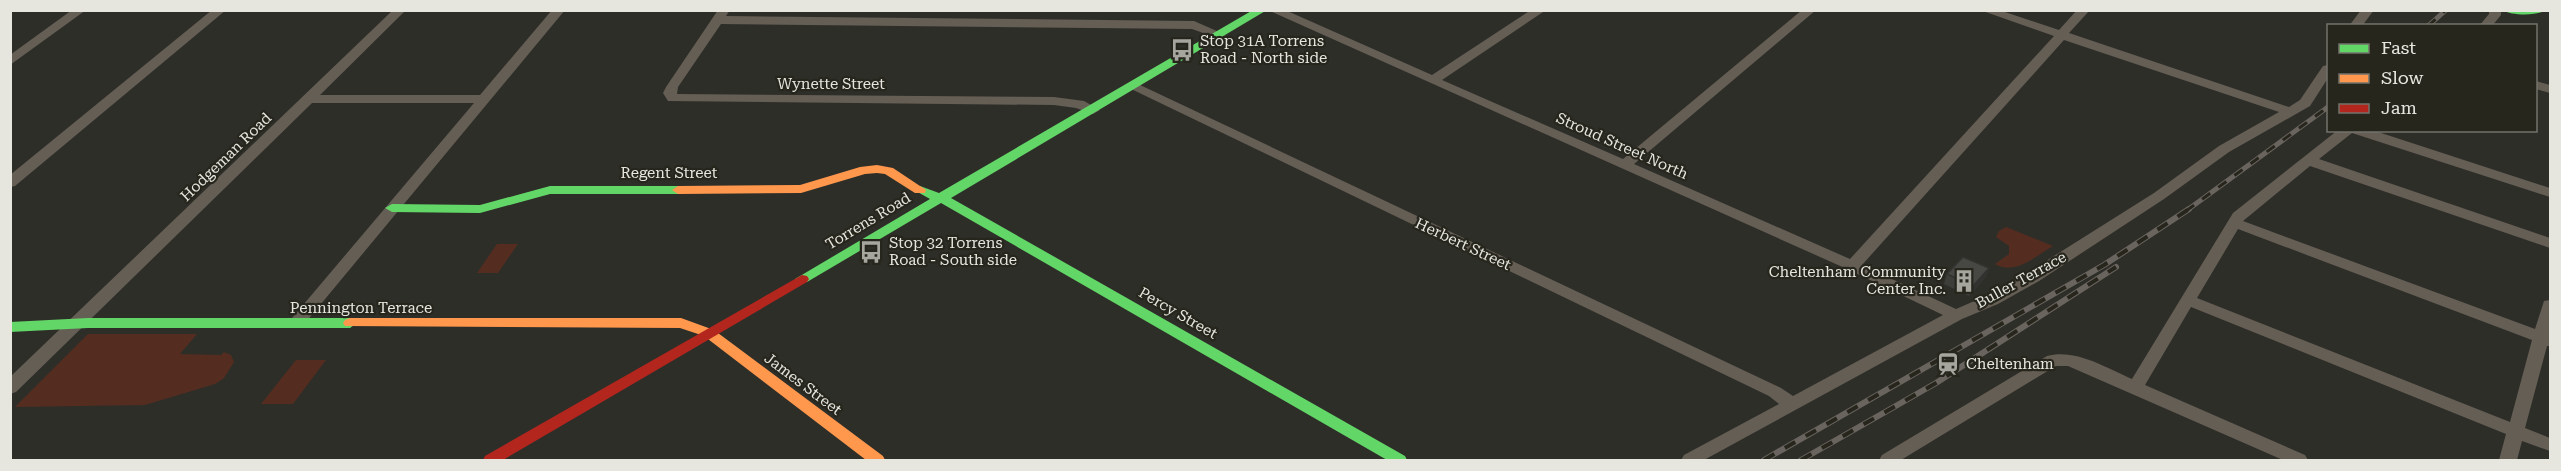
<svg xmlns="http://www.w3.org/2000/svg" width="2561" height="471" font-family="'Roboto Serif',serif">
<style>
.green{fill:#542d20}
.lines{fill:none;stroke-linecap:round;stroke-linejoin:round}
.street{fill:#655e55;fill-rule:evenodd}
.fast{fill:#63d668;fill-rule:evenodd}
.slow{fill:#ff974d;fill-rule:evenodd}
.jam{fill:#b3261e;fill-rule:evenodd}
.rail-far1-casing{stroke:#6a645e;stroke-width:5}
.rail-casing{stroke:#6a645e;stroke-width:6}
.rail-far1{stroke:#27261d;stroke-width:3;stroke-dasharray:10;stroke-linecap:butt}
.rail{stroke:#27261d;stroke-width:4;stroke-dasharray:12;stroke-linecap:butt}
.wall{fill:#3d3e3a}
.shaded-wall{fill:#323230}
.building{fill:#474844;stroke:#323230;stroke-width:1.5}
.labels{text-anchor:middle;stroke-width:4.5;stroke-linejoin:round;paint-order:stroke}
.poi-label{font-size:15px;fill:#e6e6df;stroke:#27261d;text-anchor:start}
.street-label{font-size:15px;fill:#e6e6df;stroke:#27261d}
</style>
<rect width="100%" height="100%" fill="#2e2e29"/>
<path class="green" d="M2006 227 2053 246C2036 256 2014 276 1995 264L2009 254V246L1996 237 1999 231Z
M497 244H518L498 273H477Z
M88 334H197L180 354 221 355 224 352 231 355 234 362 224 378 215 384 145 405 15 407Z
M296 360H326L293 404H261Z"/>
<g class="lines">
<path class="street" d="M72 10H86L10 65V55Z
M212 10H226L15 186 10 187V175Z
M393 10H406L320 95H480L552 10H565L301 328H289L287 324 474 103H312L16 392 10 394V377Z
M718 10H730L726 16 1194 21 1226 35 1220 39 1192 29 721 24 678 87 677 94 1054 97 1084 101 1100 110 1093 114 1076 108 1054 105 668 101 663 93 666 87Z
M1268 10H1285L1432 75 1531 10H1546L1442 80 1623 159 1802 10H1816L1634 164 1850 259 2054 36 1980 10H1999L2059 30 2077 10H2090L2069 33 2289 107 2300 100 2323 66 2328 65V78L2310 106 2229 152 2164 199 2039 281 1998 304 1962 319 1704 460H1681L1684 455 1779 404 1769 396 1127 87 1128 84H1138L1781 388 1793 396 1943 315 1847 269ZM2064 40 2279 112 2219 146 2154 193 2027 273 1986 296 1956 309 1862 265Z
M2361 10H2374L2362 26H2349Z
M2489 10H2501V15L2492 26H2479L2489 14Z
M2536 81 2550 85V93L2536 89Z
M2338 130H2372L2550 188V197L2352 133 2319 159 2550 238V248L2310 166 2243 221 2535 329 2544 301 2550 300V346H2547L2525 428 2550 438V451L2522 441 2517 460H2499L2506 434 2191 307 2145 385 2305 455 2308 460H2283L2068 366H2056L1901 460H1879L1882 455 2047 356C2075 348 2107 368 2132 379L2233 213ZM2238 229 2532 340 2510 422 2197 298Z"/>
<path class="fast" d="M1253 10H1267L951 198 1405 456 1407 460H1387L941 203 807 282H797L795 279 930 199 914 190 915 187 920 186 939 193Z
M2503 10H2546C2538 16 2511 16 2503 10Z
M550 186H678L684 190 678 194H550L480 213 392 212 385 208 392 204 480 205Z
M88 318H350L357 323 350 328H88L10 332V322Z"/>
<path class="slow" d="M877 165 893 168 926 190 925 193H915L885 174 877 173 865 174 801 193 678 194 672 190 678 186 800 185 860 167Z
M350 318H681L714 330 883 456 885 460H866L704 336 680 328 345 326 343 323 345 320Z"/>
<path class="jam" d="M802 275 807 276 809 279 807 282 503 460H483L485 456Z"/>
<g class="rail-far1-casing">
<path id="rail-far1" d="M2428 26 2446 10
M2186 211 2328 107"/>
</g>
<g class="rail-casing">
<path id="rail" d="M1764 460 2104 265 2189 209
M1801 460 1936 383 2116 267"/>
</g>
<use href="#rail-far1" class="rail-far1"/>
<use href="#rail" class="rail"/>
</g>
<path class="wall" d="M1989 268 1985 278 1969 296 1944 284 1947 274Z"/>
<path class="shaded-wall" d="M1989 268 1985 278 1969 296 1973 286Z"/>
<path class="building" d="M1963 257 1989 268 1973 286 1947 274Z"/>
<defs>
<g id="bus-bare" transform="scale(1.8)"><path d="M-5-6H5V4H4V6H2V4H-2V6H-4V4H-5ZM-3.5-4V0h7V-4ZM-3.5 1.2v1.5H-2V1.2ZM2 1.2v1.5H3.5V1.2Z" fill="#a6a69f" stroke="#27261d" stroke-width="2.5" paint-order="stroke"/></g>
<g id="building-bare" transform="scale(1.8)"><path d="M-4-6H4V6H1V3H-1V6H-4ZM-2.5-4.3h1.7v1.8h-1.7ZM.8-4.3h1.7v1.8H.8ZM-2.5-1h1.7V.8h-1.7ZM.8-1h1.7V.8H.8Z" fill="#a6a69f" stroke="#27261d" stroke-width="2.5" paint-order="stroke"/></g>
<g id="station-bare" transform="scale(1.8)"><path d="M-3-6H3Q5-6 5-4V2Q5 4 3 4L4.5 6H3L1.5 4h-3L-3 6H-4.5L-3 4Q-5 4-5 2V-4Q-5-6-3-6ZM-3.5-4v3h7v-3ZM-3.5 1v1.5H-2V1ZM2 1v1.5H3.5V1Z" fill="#a6a69f" stroke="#27261d" stroke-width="2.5" paint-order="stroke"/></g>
</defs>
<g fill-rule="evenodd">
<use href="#bus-bare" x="1182" y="50"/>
<use href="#bus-bare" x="871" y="252"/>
<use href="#building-bare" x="1964" y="281"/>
<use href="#station-bare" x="1948" y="364"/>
</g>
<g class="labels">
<g class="poi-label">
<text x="1200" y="46">Stop 31A Torrens<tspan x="1200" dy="17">Road - North side</tspan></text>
<text x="889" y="248">Stop 32 Torrens<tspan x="889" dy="17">Road - South side</tspan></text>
<text x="1946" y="277" text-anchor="end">Cheltenham Community<tspan x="1946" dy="17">Center Inc.</tspan></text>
<text x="1966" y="369">Cheltenham</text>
</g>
<g class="street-label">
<text x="831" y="89">Wynette Street</text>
<text transform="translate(1622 146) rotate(24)" y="5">Stroud Street North</text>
<text transform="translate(226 157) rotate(-44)" y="5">Hodgeman Road</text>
<text x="669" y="178">Regent Street</text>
<text transform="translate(868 221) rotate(-31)" y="5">Torrens Road</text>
<text transform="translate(1463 244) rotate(25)" y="5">Herbert Street</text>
<text transform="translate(2021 280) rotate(-29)" y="5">Buller Terrace</text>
<text x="361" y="313">Pennington Terrace</text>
<text transform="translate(1178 313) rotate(30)" y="5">Percy Street</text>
<text transform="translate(803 384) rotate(37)" y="5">James Street</text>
</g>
</g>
<rect width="2561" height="471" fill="none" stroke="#e6e6df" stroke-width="24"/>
<rect x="2327" y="24" width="210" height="108" fill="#27261d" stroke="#73736b" stroke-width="1.5"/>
<rect x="2339" y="44" width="30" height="9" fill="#63d668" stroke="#73736b" stroke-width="1.5"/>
<text x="2381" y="54" font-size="18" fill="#e6e6df">Fast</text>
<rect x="2339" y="74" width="30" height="9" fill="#ff974d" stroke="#73736b" stroke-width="1.5"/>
<text x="2381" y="84" font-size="18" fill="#e6e6df">Slow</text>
<rect x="2339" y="104" width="30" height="9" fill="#b3261e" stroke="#73736b" stroke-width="1.5"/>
<text x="2381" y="114" font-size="18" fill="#e6e6df">Jam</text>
</svg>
